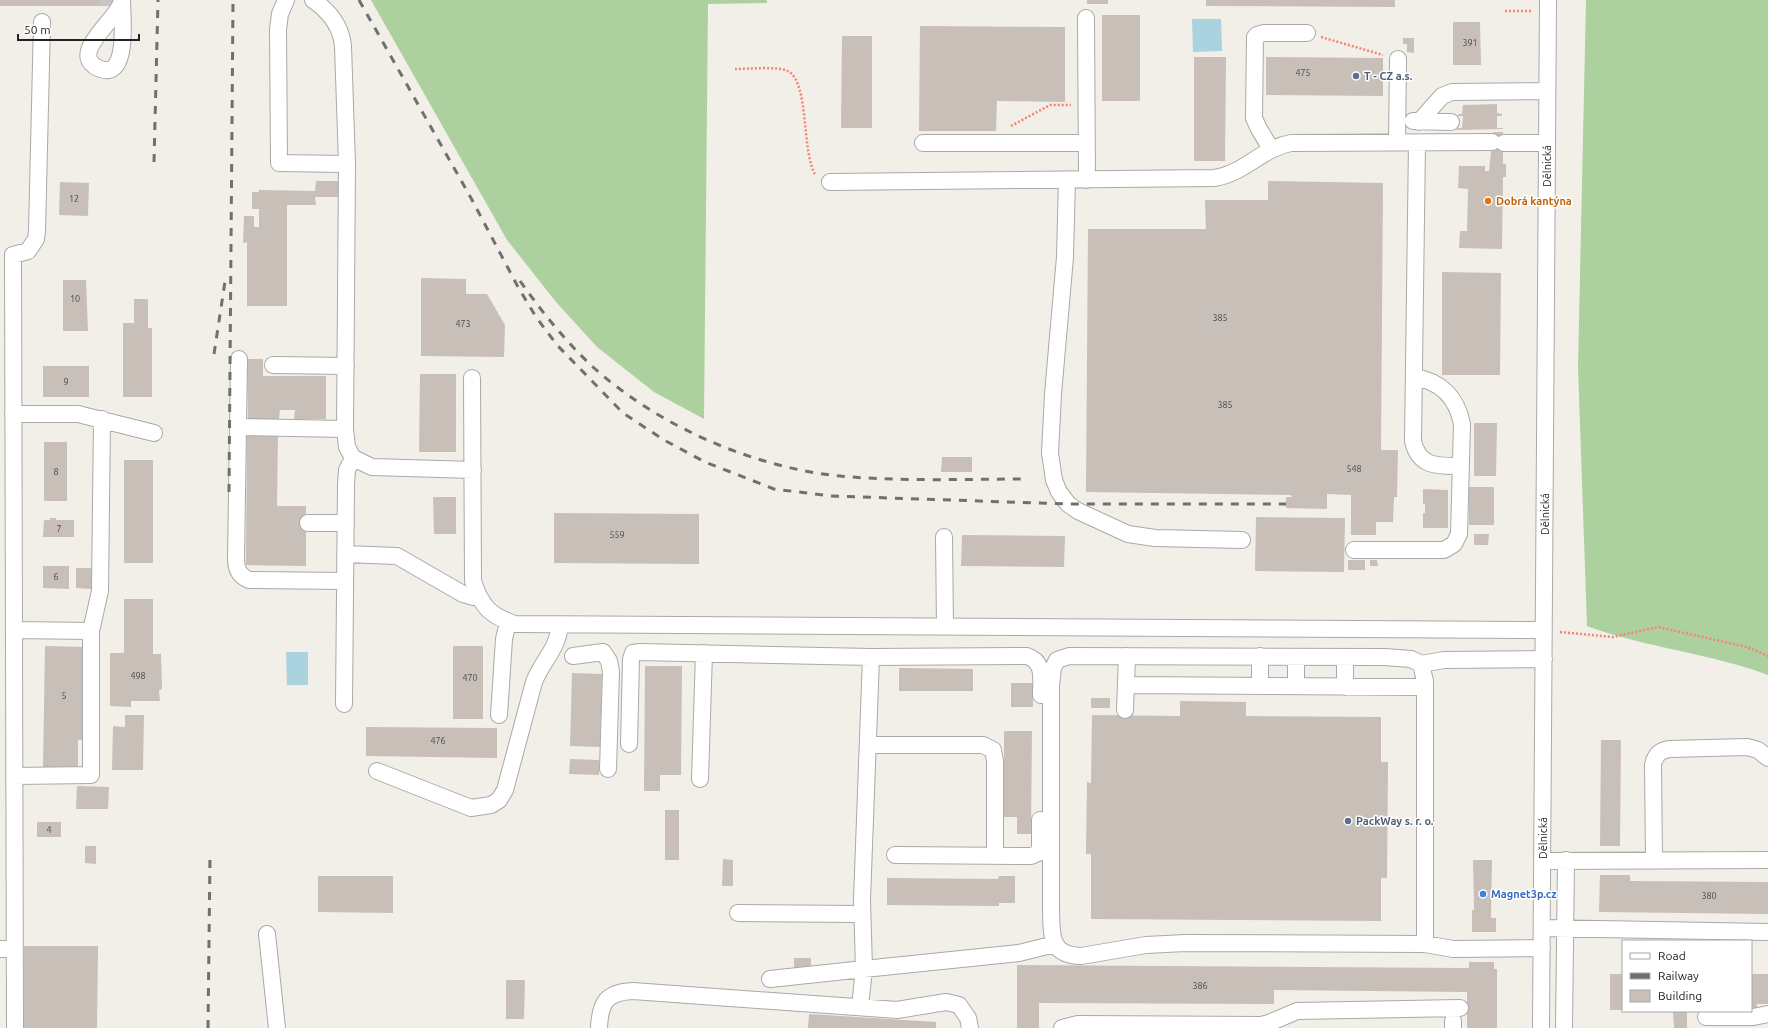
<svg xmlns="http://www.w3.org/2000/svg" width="1768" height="1028" font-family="Ubuntu,sans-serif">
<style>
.forest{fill:#add19e}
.water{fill:#aad3df}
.building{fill:#c7bfb8}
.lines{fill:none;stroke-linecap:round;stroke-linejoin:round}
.minor-tunnel{stroke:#c8c6c1;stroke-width:16;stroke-dasharray:16 8;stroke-linecap:butt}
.minor-casing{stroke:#a9a9a9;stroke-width:18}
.path{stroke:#fa8072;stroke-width:2.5;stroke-dasharray:2 2;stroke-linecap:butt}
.minor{stroke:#fff;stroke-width:16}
.rail{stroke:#707070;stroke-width:3;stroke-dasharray:8 8;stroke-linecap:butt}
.service-dot{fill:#5c6f8a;stroke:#fff;stroke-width:1.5}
.food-dot{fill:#e8710a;stroke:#fff;stroke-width:1.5}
.shop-dot{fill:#3f7fe0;stroke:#fff;stroke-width:1.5}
.labels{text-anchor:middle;stroke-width:3;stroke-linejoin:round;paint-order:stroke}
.number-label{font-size:9px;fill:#4b4948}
.service-label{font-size:11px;font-weight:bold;fill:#4e5e75;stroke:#fff;text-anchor:start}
.street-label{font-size:11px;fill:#222;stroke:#fff}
.food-label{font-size:11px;font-weight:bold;fill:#c56008;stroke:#fff;text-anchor:start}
.shop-label{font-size:11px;font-weight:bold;fill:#366cbe;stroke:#fff;text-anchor:start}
</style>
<rect width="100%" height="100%" fill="#f2efe9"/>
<path class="forest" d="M371 0H767V3L708 4 704 419 654 392 597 347 556 302 507 240Z
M1586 0H1768V675C1710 653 1646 648 1587 626L1578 367Z"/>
<path class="water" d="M1192 19H1221L1222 51 1193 52Z
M286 652H308V685H287Z"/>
<path class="building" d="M0 0H112V6H0Z
M1087 0H1108V4H1087Z
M1206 0H1395V7L1206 6Z
M1102 15H1140V101H1102Z
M1453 22H1480L1481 65H1453Z
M920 26 1065 27V102L997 101 996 131H919Z
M842 36H872V128H841Z
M1403 38H1414V53L1407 52V44H1403Z
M1194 57H1226L1225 161H1194Z
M1266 57 1383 58V96L1266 95Z
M1497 104V113L1502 114V116H1497V128H1503V129L1457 130V128H1462L1463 116H1458V114H1462L1463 105Z
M1493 132H1503V164H1506V177H1503L1502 249 1459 248 1460 231H1467L1468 189 1458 188 1459 166H1485V171H1489Z
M316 181H338V197H315L316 205H287V306H247V242L243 243 244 216H254V227H259V209H252V192H259V190L315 191Z
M1268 181 1383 183 1381 450H1398L1397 497H1394L1393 522H1376V535H1351V495L1327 494V509L1286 508V497H1292L1291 495 1086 492 1088 229H1206L1205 200H1268Z
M60 182 89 183 88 216 59 215Z
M1442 272 1501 273 1500 375H1442Z
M421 278 466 279V294H487L505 325 504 357 421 356Z
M63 280H86L88 331H63Z
M134 299H148V328H152V397H123V323H134Z
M247 359H263V376H326V419H294L295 410H280L279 419H248Z
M43 366H89V397H43Z
M420 374H456V452H419Z
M1474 423H1497L1496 476H1474Z
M247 433H278L277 506H306V566L246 565Z
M44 442H67V501H44Z
M942 457H972V472H941Z
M124 460H153V563H124Z
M1469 487H1494V525H1469Z
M1423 489 1448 490V528H1423V513H1425V504H1423Z
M433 497H456V534H434Z
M554 513 699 514V564L554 563Z
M1256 517 1345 518 1344 572 1255 571Z
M50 518H56V520H74V537H43L44 520H50Z
M1474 534H1489L1488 545H1474Z
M962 535 1065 536 1064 567 961 566Z
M1348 560H1365V570H1348Z
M1370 560H1377L1378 566H1370Z
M43 566H69V589L43 588Z
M76 568H92L91 589 76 588Z
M124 599H153V654H161L162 689 159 690 160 701H131V707L110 706V653H124Z
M45 646 84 647 83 740H78V767H43Z
M453 646H483V719H453Z
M645 666H682L681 775H660V791H644Z
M899 668 973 669V691H899Z
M572 673 602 674 600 747 570 746Z
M1011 683H1033V707H1011Z
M1091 698H1110V708H1091Z
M1180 701 1246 702V716L1381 717V762H1388L1387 878H1381V921L1091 919V854H1086L1087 782 1091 783 1092 715 1180 716Z
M125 715H144L143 770H112L113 726 125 727Z
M366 727 497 728V758L366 756Z
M1004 731H1032L1031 834H1017V817H1004Z
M1601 740H1621L1620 846H1600Z
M570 759 599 760V775L569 774Z
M77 786 109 787 108 809H76Z
M665 810H679V860H665Z
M37 822H61V837H37Z
M85 846H96V864L85 863Z
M723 859 733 860V886H722Z
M1473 860H1492L1491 918H1496V932H1472V910H1474Z
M1600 875H1630V881L1768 882V914L1599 912Z
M318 876H393V913L318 912Z
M999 876H1015V903H999V906L887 905V878L998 879Z
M24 946H98L97 1028H24Z
M794 958H811V967H794Z
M1469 962H1494V969H1497V1028H1467V992L1274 990V1004L1039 1003V1028H1017V965L1469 968Z
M1610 974H1623V1010H1610Z
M1751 974H1768V1004H1757V1011H1751Z
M506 980H525L524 1019H506Z
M1673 1011H1687V1028H1674Z
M809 1014 936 1022V1028H808Z"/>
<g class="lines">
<path class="minor-tunnel" d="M108 6V0"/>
<g class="minor-casing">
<path id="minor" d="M122 0C120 18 67 53 98 68 130 83 122 16 122 0
M286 0 280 14 278 29 279 163 347 164
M313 0C329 11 341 26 343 46L347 164 345 429 347 447 353 458 347 470 346 484 344 704
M1086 18 1087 180
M1413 121 1451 122
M1419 122 1442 96 1452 92 1547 91
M1397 142 1398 59
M923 143H1087
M1417 143 1413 441C1419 468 1439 466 1461 466
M1504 143H1547
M1271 149 1259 129 1254 118 1255 37 1257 35 1264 33H1307
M1067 180 1065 257 1053 394 1050 453 1054 480 1059 492 1068 504 1078 511 1128 534 1155 538 1242 540
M830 182 1214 178C1244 174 1262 148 1291 143L1492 142
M239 359 236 561C237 571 240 576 249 580L345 581
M273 365 346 366
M472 378 473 581C481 606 490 616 515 624L1544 630
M13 414H78L154 433
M238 427 345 429
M353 458 372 467 473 470
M308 523H346
M944 537 945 627
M1354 550H1444L1454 544 1459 534 1462 424C1457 398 1441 381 1414 377
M345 554 397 556 463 594 474 597H479
M14 630 91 631
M573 656 603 652 609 661 611 672 608 769
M1421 664 1444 660 1544 659
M1126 685 1425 687
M1260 686V656
M1296 686V657
M1345 687V657
M1125 710 1127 656
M499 715 504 639 508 622
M629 744 631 659 633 653 640 652 871 657
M868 745H983L993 750 995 761V856
M377 771 471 808 491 805 499 800 505 790 534 682C543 659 557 651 560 625
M14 776 91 775V631L100 591 102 419
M700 779 704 653
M895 855 1031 856 1038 853 1040 849V820
M1654 860 1653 765C1655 755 1660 750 1670 749L1747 747 1758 750 1768 758
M1543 861 1768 860
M738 913 862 914
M1542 928 1768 932
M267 934 277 1028
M1425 944V681L1421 664 1411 659 1385 657 1069 656 1057 660 1053 668 1051 685V910C1052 935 1049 955 1081 956L1146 945 1185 943 1425 944 1453 949 1542 948
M0 949H14
M770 979 864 969 862 900 871 657 1027 656C1045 662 1041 679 1041 695
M860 1007 864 969 1019 953 1055 944
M1706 1017H1753L1768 1014
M15 1028 13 255 28 251 36 239 37 231 42 22
M599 1028C600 1003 606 992 633 991L897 1010 946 1002 959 1005 968 1018 970 1028
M1062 1028 1078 1024 1261 1025 1269 1023 1297 1011 1460 1008
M1453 1028V1021
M1541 1028 1548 0
M1564 1028 1566 860"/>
</g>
<path class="path" d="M1505 11H1532
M1321 37 1383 55
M735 69C749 69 776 66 788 71 810 83 801 154 816 176
M1011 126 1050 105H1071
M1560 632 1613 637 1658 627 1747 647 1768 656
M1388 821H1409"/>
<use href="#minor" class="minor"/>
<path class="rail" d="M359 0 471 198 518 287 536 317 557 345 623 413 664 440 705 462 774 489 831 496 1068 504H1286
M154 162 158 0
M520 281C542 312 566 342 594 368 658 425 746 464 830 475 894 482 960 479 1024 479
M214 354 226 275
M229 492 233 0
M208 1028 210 855"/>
</g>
<g class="service-dot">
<circle cx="1356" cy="76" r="4"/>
<circle cx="1348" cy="821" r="4"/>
</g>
<circle class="food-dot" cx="1488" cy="201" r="4"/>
<circle class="shop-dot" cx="1483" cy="894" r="4"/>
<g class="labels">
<g class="number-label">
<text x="1470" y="46">391</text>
<text x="1303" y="76">475</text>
<text x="74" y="202">12</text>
<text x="75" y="302">10</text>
<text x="1220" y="321">385</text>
<text x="463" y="327">473</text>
<text x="66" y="385">9</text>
<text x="1225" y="408">385</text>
<text x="1354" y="472">548</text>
<text x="56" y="475">8</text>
<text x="59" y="532">7</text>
<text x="617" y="538">559</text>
<text x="56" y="580">6</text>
<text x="138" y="679">498</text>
<text x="470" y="681">470</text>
<text x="64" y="699">5</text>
<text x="438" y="744">476</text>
<text x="49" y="833">4</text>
<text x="1709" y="899">380</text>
<text x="1200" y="989">386</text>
</g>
<g class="service-label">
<text x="1364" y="80">T - CZ a.s.</text>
<text x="1356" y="825">PackWay s. r. o.</text>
</g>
<g class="street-label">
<text transform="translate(1547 166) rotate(-90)" y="4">Dělnická</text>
<text transform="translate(1545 514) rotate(-90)" y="4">Dělnická</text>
<text transform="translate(1543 838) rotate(-90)" y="4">Dělnická</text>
</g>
<g class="food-label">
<text x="1496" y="205">Dobrá kantýna</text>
</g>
<g class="shop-label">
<text x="1491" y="898">Magnet3p.cz</text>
</g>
</g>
<rect x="1622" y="940" width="130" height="72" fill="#ffffff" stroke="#a7a7a7"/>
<rect x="1630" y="953" width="20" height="6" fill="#ffffff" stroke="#a7a7a7"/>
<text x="1658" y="960" font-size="12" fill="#222222">Road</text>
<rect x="1630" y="973" width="20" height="6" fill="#707070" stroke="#a7a7a7"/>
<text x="1658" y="980" font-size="12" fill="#222222">Railway</text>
<rect x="1630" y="990" width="20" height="12" fill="#c7bfb8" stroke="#a7a7a7"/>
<text x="1658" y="1000" font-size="12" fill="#222222">Building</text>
<path d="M18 34v6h121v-6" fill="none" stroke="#222222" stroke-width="2"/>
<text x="24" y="34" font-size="12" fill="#222222" stroke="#ffffff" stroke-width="3" paint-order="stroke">50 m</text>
</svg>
